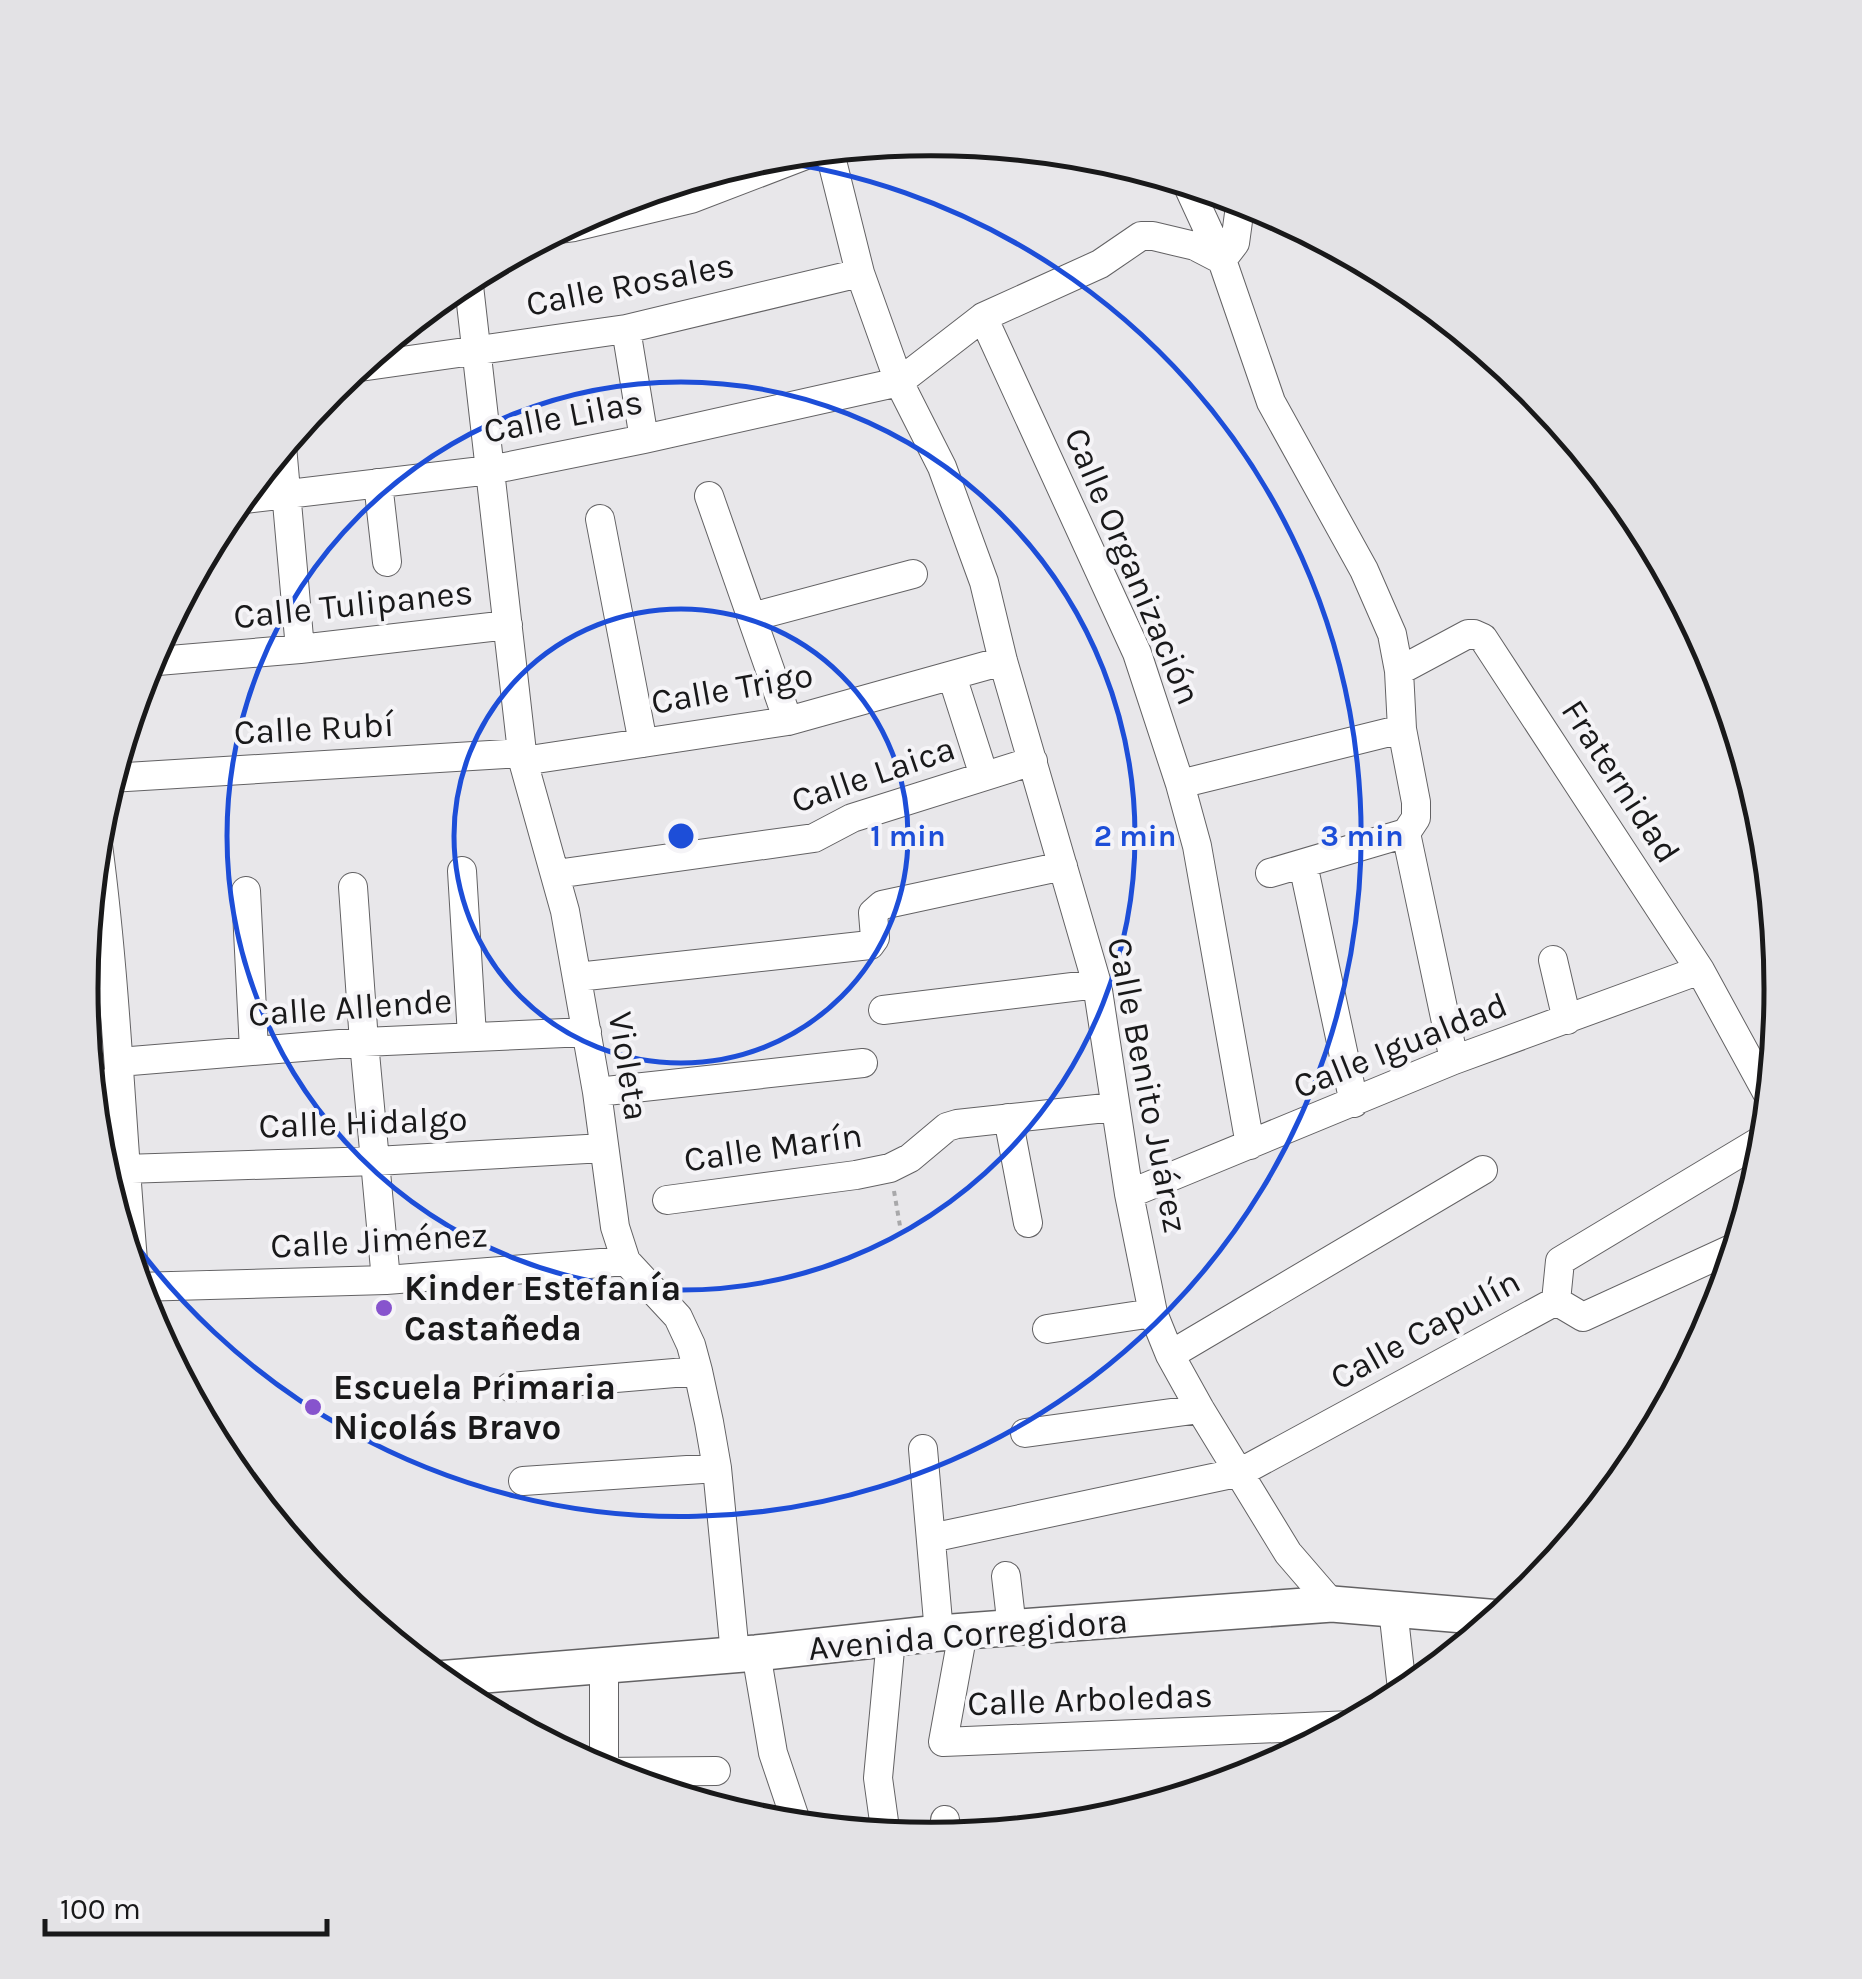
<svg xmlns="http://www.w3.org/2000/svg" width="1862" height="1979" font-family="Karla,sans-serif">
<style>
.lines{fill:none;stroke-linecap:round;stroke-linejoin:round}
.minor-casing{stroke:#636264;stroke-width:30}
.major-casing{stroke:#636264;stroke-width:38}
.path{stroke:#a8a8aa;stroke-width:4;stroke-dasharray:5 5;stroke-linecap:butt}
.minor{stroke:#fff;stroke-width:28}
.major{stroke:#fff;stroke-width:35}
.ring{fill:none;stroke:#1d4ed8;stroke-width:5}
.poi-dot{fill:#8754cd;stroke:#f5f4f7;stroke-width:4}
.labels{text-anchor:middle;stroke-width:8;stroke-linejoin:round;paint-order:stroke}
.street-label{font-size:35px;fill:#19191a;stroke:#f5f4f7}
.poi-label{font-size:35px;font-weight:bold;fill:#19191a;stroke:#f5f4f7;text-anchor:start}
.rim{fill:none;stroke:#19191a;stroke-width:5}
.centre{fill:#1d4ed8;stroke:#f5f4f7;stroke-width:5}
.ring-label{font-size:30px;text-anchor:middle;font-weight:bold;fill:#1d4ed8;stroke:#f5f4f7;stroke-width:8;stroke-linejoin:round;paint-order:stroke}
</style>
<rect width="100%" height="100%" fill="#e8e7ea"/>
<g class="lines">
<g class="minor-casing">
<path id="minor" d="M829 149 860 273 899 382 942 467 984 582 1003 661 1097 984 1129 1194 1153 1313 1170 1355 1200 1409 1288 1553 1332 1604
M1186 182 1222 260 1271 402 1364 570 1392 634 1399 671 1402 729 1416 802V818L1406 833
M558 229 574 227 691 199 819 150
M1222 260 1235 243 1241 199
M468 277 523 761 565 911 597 1092 615 1227 626 1261 678 1317 691 1345 698 1371 709 1422 717 1468 735 1654
M983 317 1137 653 1180 784 1197 846 1250 1145
M626 329 644 439
M353 368 626 329 860 273
M282 446 300 649
M378 483 387 562
M709 496 788 721
M237 500 490 470 644 439 899 382 983 317 1100 264 1141 236H1153L1195 246 1222 260
M600 519 643 743
M752 617 913 574
M146 662 300 649 508 625
M1399 671 1468 634H1474L1483 638 1700 970 1771 1100
M952 676 984 776
M523 761 788 721 1003 661
M110 778 522 753
M1180 784 1402 729
M96 830C117 980 121 1132 135 1283
M1406 833 1454 1060
M1303 864 1354 1103
M462 871 472 1036
M1270 873 1406 833
M556 874 814 838 852 818 1033 761
M353 887 364 1042 386 1280
M246 891 254 1050
M1553 960 1567 1020
M577 977 870 945 875 938 873 913 882 905 1063 866
M81 981 112 980
M883 1010 1097 984
M119 1062 364 1042 587 1032
M89 1084 119 1083
M597 1092 863 1063
M1008 1118 1028 1223
M124 1169 376 1161 604 1148
M1129 1194 1454 1060 1700 970
M667 1200 856 1175 890 1168 910 1158 947 1127 957 1124 1115 1107
M136 1287 386 1280 626 1261
M1556 1301 1560 1261 1768 1136
M1556 1301 1583 1317 1738 1246
M1047 1329 1153 1313
M1170 1355 1483 1170
M510 1387 698 1371
M1025 1433 1200 1409
M923 1449 939 1633
M523 1481 717 1468
M931 1538 1241 1472 1556 1301
M1006 1576 1012 1628
M1393 1609 1403 1698
M963 1632 943 1742 1352 1725
M756 1653 773 1753 798 1827
M604 1665V1775
M599 1772 716 1771
M945 1820 947 1839
M886 1836 878 1778 891 1639"/>
</g>
<g class="major-casing">
<path id="major" d="M437 1679 756 1653 939 1633 1332 1604 1500 1618"/>
</g>
<path class="path" d="M894 1191 900 1226"/>
<use href="#minor" class="minor"/>
<use href="#major" class="major"/>
</g>
<g class="ring">
<circle cx="681" cy="836" r="227"/>
<circle cx="681" cy="836" r="454"/>
<path d="M758 159A681 681 0 1 1 116 1217"/>
</g>
<g class="poi-dot">
<circle cx="384" cy="1308" r="10"/>
<circle cx="313" cy="1407" r="10"/>
</g>
<g class="labels">
<g class="street-label">
<text transform="translate(630 284) rotate(-11)" y="12">Calle Rosales</text>
<text transform="translate(563 416) rotate(-11)" y="12">Calle Lilas</text>
<text transform="translate(1133 566) rotate(67)" y="12">Calle Organización</text>
<text transform="translate(353 604) rotate(-6)" y="12">Calle Tulipanes</text>
<text transform="translate(732 688) rotate(-10)" y="12">Calle Trigo</text>
<text transform="translate(314 728) rotate(-3)" y="12">Calle Rubí</text>
<text transform="translate(873 774) rotate(-19)" y="12">Calle Laica</text>
<text transform="translate(1621 781) rotate(57)" y="12">Fraternidad</text>
<text transform="translate(350 1007) rotate(-4)" y="12">Calle Allende</text>
<text transform="translate(1400 1045) rotate(-22)" y="12">Calle Igualdad</text>
<text transform="translate(629 1066) rotate(81)" y="12">Violeta</text>
<text transform="translate(1148 1085) rotate(79)" y="12">Calle Benito Juárez</text>
<text transform="translate(363 1122) rotate(-2)" y="12">Calle Hidalgo</text>
<text transform="translate(773 1147) rotate(-8)" y="12">Calle Marín</text>
<text transform="translate(379 1240) rotate(-3)" y="12">Calle Jiménez</text>
<text transform="translate(1425 1329) rotate(-29)" y="12">Calle Capulín</text>
<text transform="translate(968 1634) rotate(-5)" y="12">Avenida Corregidora</text>
<text transform="translate(1090 1699) rotate(-2)" y="12">Calle Arboledas</text>
</g>
<g class="poi-label">
<text x="404" y="1300">Kinder Estefanía<tspan x="404" dy="40">Castañeda</tspan></text>
<text x="333" y="1399">Escuela Primaria<tspan x="333" dy="40">Nicolás Bravo</tspan></text>
</g>
</g>
<path d="M0 0H1862V1979H0ZM98 989a833 833 0 1 1 1666 0a833 833 0 1 1-1666 0Z" fill="#e3e2e5" fill-rule="evenodd"/>
<path class="rim" d="M98 989a833 833 0 1 1 1666 0a833 833 0 1 1-1666 0Z"/>
<circle cx="681" cy="836" r="15" class="centre"/>
<g class="ring-label">
<text x="908" y="846">1 min</text>
<text x="1135" y="846">2 min</text>
<text x="1362" y="846">3 min</text>
</g>
<path d="M45 1919v15h282v-15" fill="none" stroke="#19191a" stroke-width="5"/>
<text x="60" y="1919" font-size="30" fill="#19191a" stroke="#f5f4f7" stroke-width="8" paint-order="stroke">100 m</text>
</svg>
